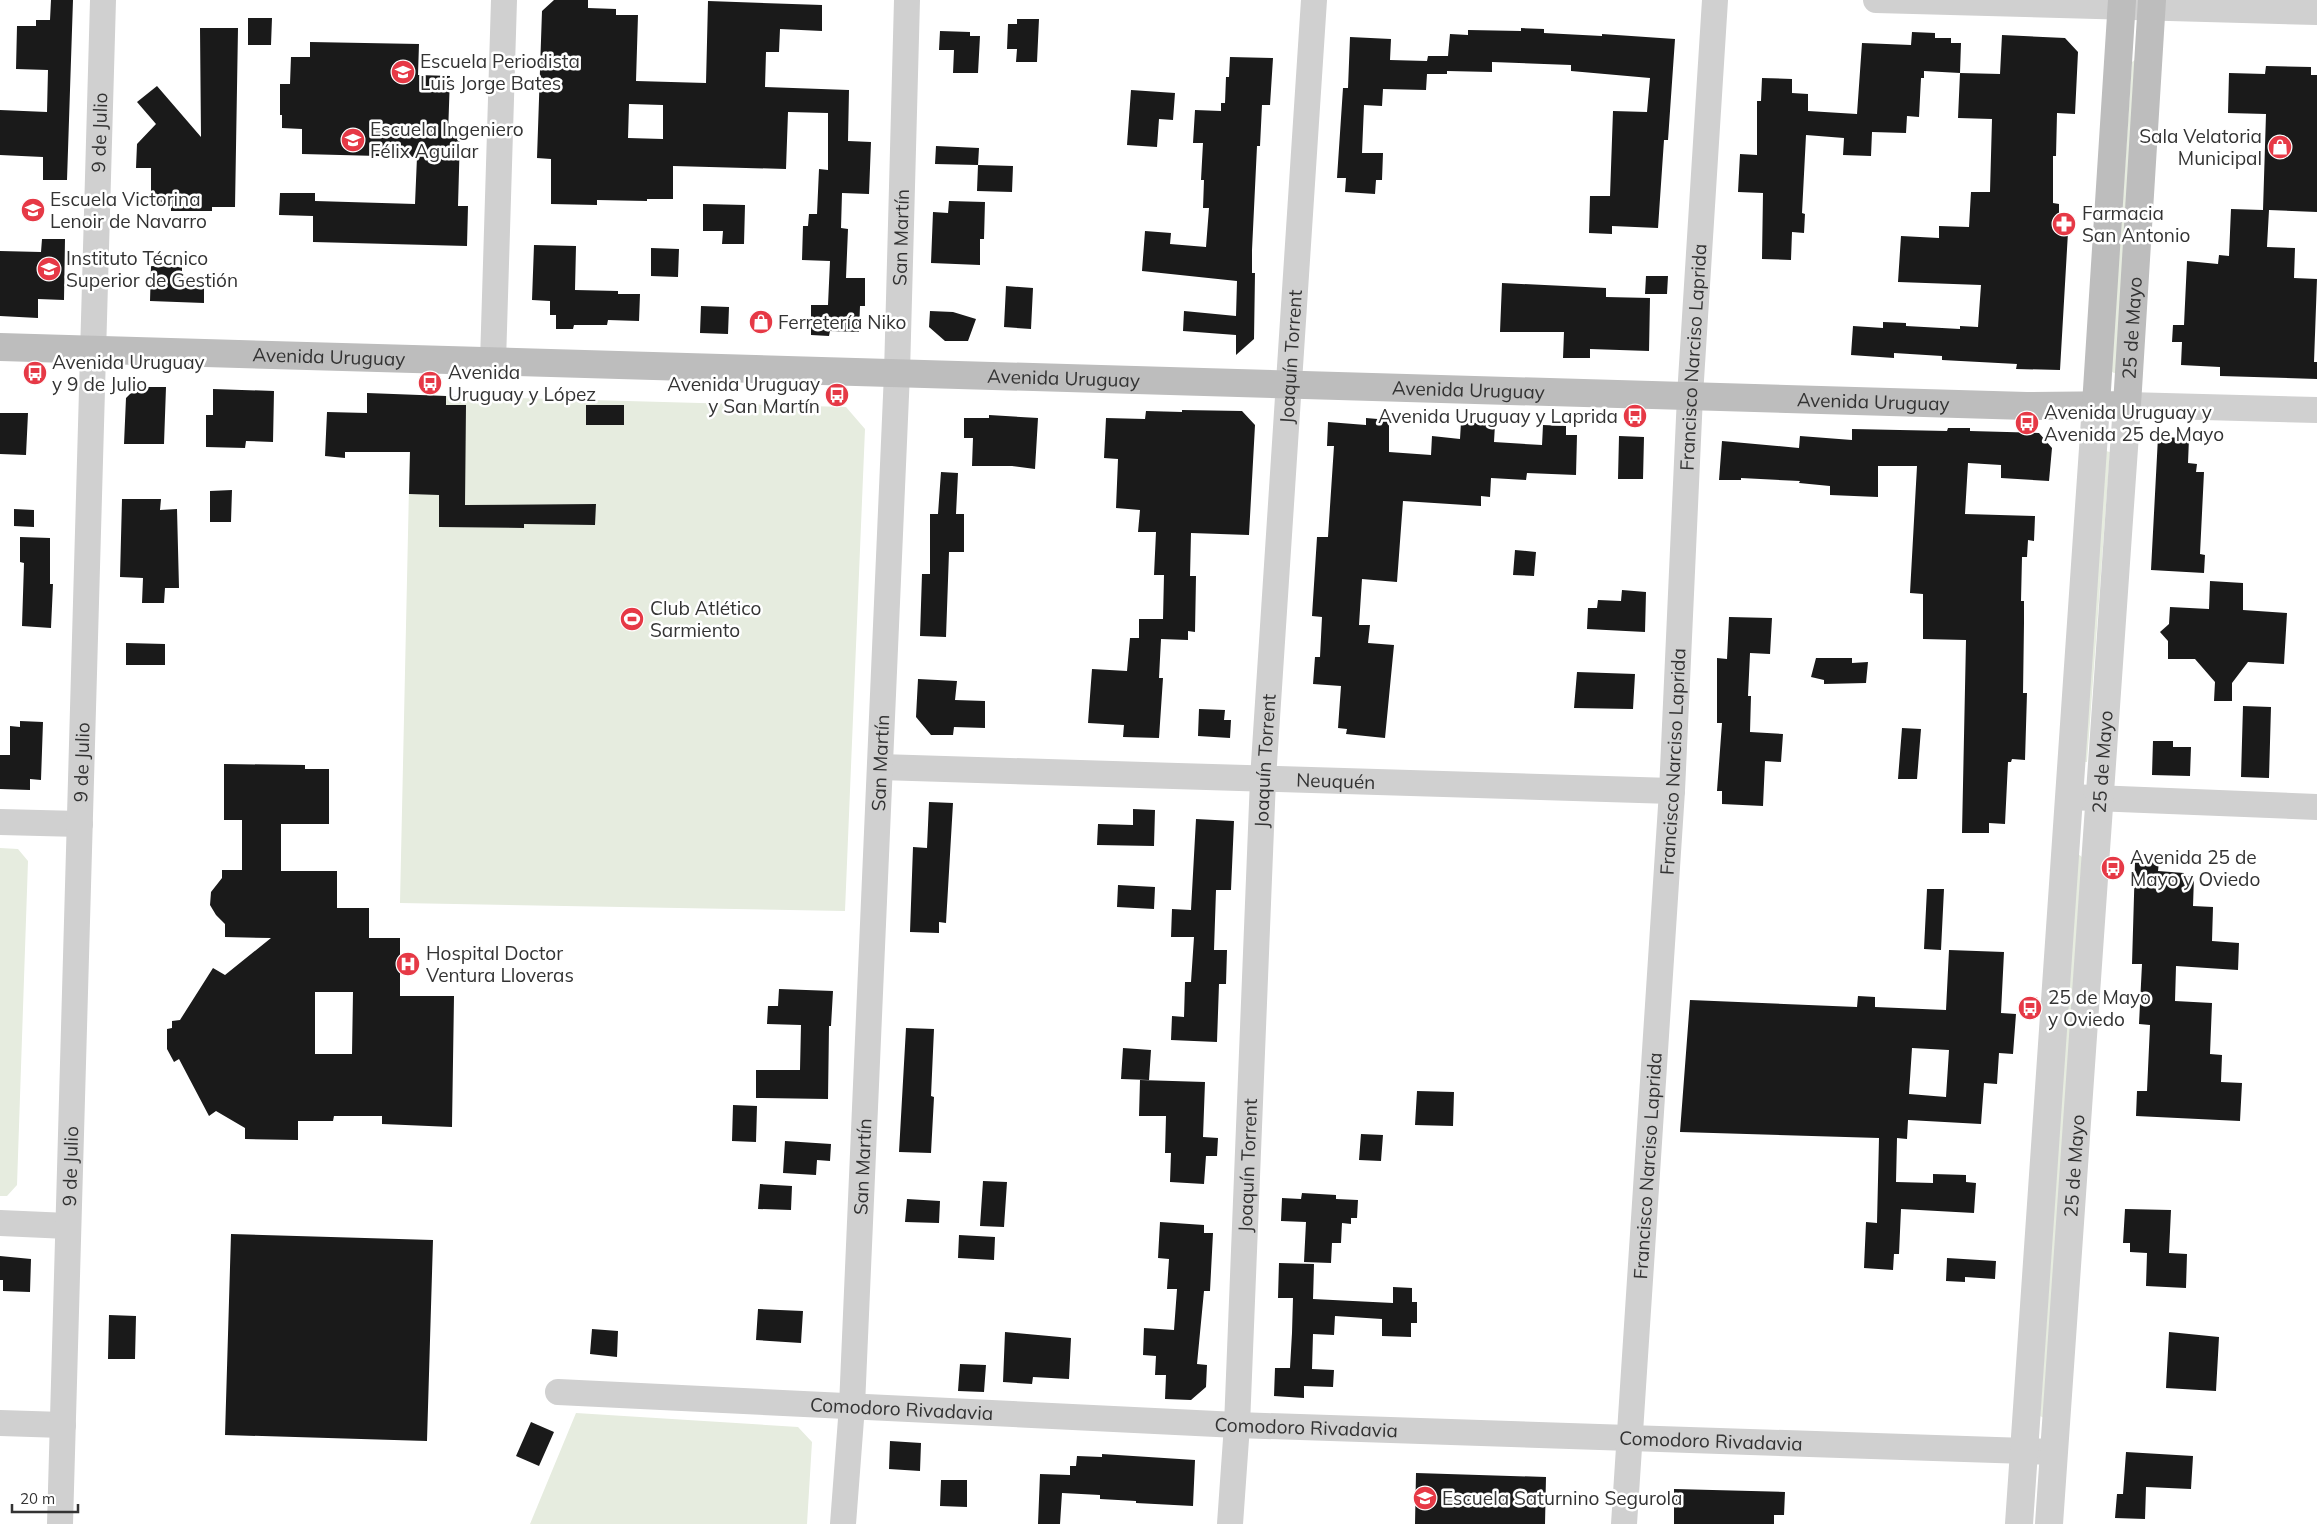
<svg xmlns="http://www.w3.org/2000/svg" width="2317" height="1524" font-family="Mulish,sans-serif">
<style>
.green{fill:#e6ecdf}
.building{fill:#1a1a1a;fill-rule:evenodd}
.lines{fill:none;stroke-linecap:round;stroke-linejoin:round}
.minor{stroke:#d0d0d0;stroke-width:26}
.tertiary{stroke:#d0d0d0;stroke-width:28}
.secondary{stroke:#bdbdbd;stroke-width:28}
.labels{text-anchor:middle;stroke-width:5;stroke-linejoin:round;paint-order:stroke}
.poi-label{font-size:19px;fill:#333;stroke:#fff;text-anchor:start}
.street-label{font-size:19px;fill:#333;stroke:#fff}
</style>
<rect width="100%" height="100%" fill="#fff"/>
<path class="green" d="M2135 60 2116 373H2114L2111 371 2132 62Z
M411 395 846 407 865 429 845 911 400 903Z
M2106 451 2110 452 2087 762H2084Z
M0 848 18 849 28 861 17 1185 7 1196H0Z
M2078 854 2082 857 2044 1418 2040 1416Z
M576 1413 798 1427 812 1442 807 1524H530Z"/>
<path class="building" d="M51 0H73L67 180H43V157L0 155V110L47 112 48 70 16 69 17 26H36V20H50Z
M554 0H588V8L616 9V15H638L636 81 706 83 708 1 822 5V31L780 29 779 52H766L765 87 849 90 848 141 871 142 869 194 842 193 841 228 848 229 846 278H865V306H860L859 332 830 331 829 336 811 335V305H828L830 261 802 260 803 226H808L809 214H817L819 169 828 170V113L788 112 786 169 673 166V199H647V201L597 200V205L551 204V159L537 158 542 11ZM629 104 663 105V139L628 138Z
M248 18H272L271 45H248Z
M1017 19H1039L1037 62H1016L1017 49H1007L1008 24H1017Z
M200 28H238L235 207H212V211H171V206H151V168H136L137 144 156 124 137 102 157 86 201 137Z
M1521 28 1544 29V33L1602 36V34L1675 39 1668 140H1664L1658 228 1612 226V234L1589 233 1590 196H1610L1613 111 1647 112 1650 78 1571 71V65L1492 62V72L1447 71V74H1427L1426 90 1383 89 1382 106 1364 105 1362 153H1383L1382 180H1376L1375 194 1345 192 1346 178H1337L1343 88H1348L1350 37 1391 39 1390 60 1427 61 1428 56H1448L1450 34 1468 35V30L1521 31Z
M940 31 970 32V36H980L978 73H953L954 50H939Z
M1912 32 1935 33V38H1951V43H1961L1960 73 1924 71V78H1921L1919 117 1907 116 1906 133 1872 132 1871 156 1843 155 1844 138 1806 135 1802 213 1805 214 1804 233 1792 232 1791 260 1762 259 1763 193 1738 192 1740 154 1757 155V101H1761L1762 78 1792 79V93L1808 94V111L1857 114 1862 43 1911 45Z
M2002 35 2065 38 2078 52 2075 114 2057 113 2056 156H2053V203L2059 204V215H2069L2060 370 2016 369 2017 364 1942 360V356L1894 353V358L1851 355 1853 326 1883 328V322L1906 323V326L1960 329V326L1978 327 1981 285 1898 282 1901 236 1939 238V226L1969 227 1971 192H1990L1992 119 1958 118 1960 73 2000 74Z
M310 42 419 44 418 75 450 76 448 135H460L458 206H468L467 246 313 242V216L279 215 280 193H315V201L415 204 417 157 302 154V129L282 128V115H280V84H290L291 57H310Z
M1230 57 1273 58 1270 105H1262L1260 146H1257L1252 250V273H1255L1254 339 1236 355V335L1183 331 1184 311 1236 316 1237 281 1142 271 1145 231 1171 233 1170 244 1206 247 1209 208H1203L1204 180H1201L1203 143H1193L1195 110 1221 111V103H1225L1226 77H1229Z
M2266 66 2311 67V75H2317V212L2269 210 2267 247 2295 248 2294 278 2317 279 2314 362H2317V379L2220 376V367L2181 365 2182 342H2172L2173 325H2184L2187 261 2218 264 2219 255 2229 256 2231 209 2263 210 2266 114 2228 113 2229 73 2265 74Z
M1131 90 1175 93 1173 120 1159 119 1157 147 1127 145Z
M936 146 979 148 978 165 935 164Z
M978 165 1013 166 1012 192 977 191Z
M949 201 985 202 984 239H980V265L931 263 933 212 948 213Z
M703 204 745 205 744 244H722L723 231H703Z
M42 239H65L64 300 38 299V318L0 316V251L41 252Z
M534 245 576 246 575 290 618 291V294H640L639 321 608 320 607 325H574L573 329H556V315H550V301L532 300Z
M651 248 679 249 678 277 651 276Z
M151 266 182 267V277H204V303L150 301Z
M1646 276H1668L1667 294H1645Z
M1502 283 1606 288V297L1650 298 1649 351 1590 349V358H1563L1564 332H1500Z
M1006 286 1033 288 1031 329 1004 327Z
M701 306 729 307 728 334 700 333Z
M930 311 953 312 976 319 968 341H945L929 327Z
M137 387H166L164 444H124L126 398Z
M213 389 274 391 273 442 246 441 245 448 206 447V415H213Z
M367 393 446 396V405H466L465 505 596 504 595 525 524 524V528L439 527V495L409 494 410 452H345V458L325 456 327 412 367 413Z
M586 405H624V425H586Z
M1182 410 1242 411 1255 425 1249 535 1191 533 1190 576H1196L1195 632 1188 631V640L1161 639 1159 678H1163L1159 738 1123 737 1124 725 1088 723 1092 669 1127 671 1130 638H1139V619H1163L1164 575H1154L1156 532H1138L1140 510 1116 508 1118 459 1104 458 1106 418 1145 419 1146 411 1182 412Z
M0 413H28L26 455 0 454Z
M989 415 1038 418 1035 469 1012 466H972L973 438H964V418H989Z
M1366 418 1389 420V452L1431 455 1432 436 1460 439 1461 422 1495 424 1494 442 1542 445 1543 425 1566 426V435H1577L1576 475 1527 473 1526 480 1491 478 1490 497 1481 496V506L1403 501 1397 582 1362 579 1359 625H1370L1368 643 1394 645 1385 738 1346 734 1347 729 1338 728 1341 686 1313 684 1315 657H1320L1322 617 1312 616 1317 537H1328L1334 446H1327L1328 422 1366 425Z
M1948 428H1970V431L2039 433 2052 448 2049 481 2001 478V465L1968 463 1965 514 2035 516 2034 541 2028 540 2027 557H2022L2021 601H2024V623L2023 693H2027L2025 760 2012 759 2011 762H2008L2005 824 1989 823V833H1962L1966 640 1923 639V594L1910 593 1917 466H1878V497L1830 495V486L1799 483 1800 481 1741 478V480H1719L1722 441 1799 448 1800 436 1852 440V429L1947 431Z
M1619 436 1644 437 1643 479H1618Z
M2158 437 2189 438 2188 463 2197 464 2196 472H2204L2200 554 2205 555 2204 573 2151 570Z
M941 472 958 473 956 514H964V552H949L946 637 920 636 922 574H930V514H938Z
M232 490 231 522H210V491Z
M122 499H161L160 510 177 509 179 588H165L164 603H142L143 578 120 577Z
M14 509 34 510V527L14 526Z
M20 537 50 538V584H53L51 628 22 626 24 563 20 562Z
M1515 550 1536 552 1534 576 1513 575Z
M2210 581 2243 583V610L2287 613 2284 664 2248 662 2232 683V701H2214L2215 682 2195 659H2168V641L2160 632 2169 624 2170 607 2209 609Z
M1622 590 1646 592 1645 632 1587 629 1588 608H1597L1598 600 1621 601Z
M1729 617 1772 618 1770 654 1750 653 1748 696H1751L1750 732 1783 734 1781 762 1765 761 1763 806 1722 804V791H1717L1722 723H1717V658L1727 659Z
M126 643 165 644V665H126Z
M1816 658H1852V663L1868 662 1866 683 1824 684V680L1811 677Z
M1577 672 1635 674 1633 709 1574 708Z
M918 679 957 681 955 700 985 701V728L954 727 953 735H931L916 717Z
M2243 706 2271 707 2269 778 2241 777Z
M1199 709 1225 710 1224 720H1231L1230 738 1198 736Z
M20 721 43 722 41 780 30 779V790L0 789V755H10V726L20 727Z
M1902 728 1921 729 1917 779H1898Z
M2153 741H2173V747H2191L2190 776 2152 775Z
M224 764 305 765V769H329V824H281V871H337V908H369V938H400V996H454L452 1127 382 1124V1116H334L333 1121H298V1140L245 1139V1128L216 1111 209 1116 179 1059 174 1062 167 1049V1029L172 1028V1021L180 1020 213 968 225 975 271 938 225 937V924L216 915 210 905 211 892 222 878V870H242V820H224ZM315 992H353L352 1054H315Z
M929 802 953 803 946 923 939 922V933L910 932 913 847 927 848Z
M1133 809 1155 810 1154 846 1097 845 1098 824 1133 825Z
M1196 819 1234 821 1231 890H1216L1214 950H1227L1226 984H1219L1217 1042 1171 1040 1172 1016 1184 1017 1185 982H1191L1194 937H1171L1172 909 1191 910Z
M2135 862H2159L2158 871 2184 873V876L2194 877 2193 906 2213 907 2212 941 2239 943 2238 970 2176 966 2175 1001 2212 1003 2210 1054 2222 1055 2221 1082 2242 1083 2240 1121 2136 1116 2137 1091H2147L2150 1025 2139 1024 2142 964H2132Z
M1118 885 1155 887 1154 909 1117 907Z
M1927 889H1944L1941 950 1924 949Z
M1949 950 2004 952 2001 1013 2016 1014 2013 1054 1999 1053 1997 1084 1984 1083 1981 1124 1908 1120 1907 1139 1897 1138 1896 1182 1933 1183V1174L1966 1175V1182L1976 1183 1974 1213 1901 1209 1899 1254H1894L1893 1270 1864 1268 1866 1222 1877 1223 1879 1138 1680 1132 1690 1000 1857 1007 1858 996 1875 997V1007L1946 1010ZM1912 1048 1949 1050 1946 1097 1909 1094Z
M779 989 833 991 831 1026H829L828 1099 756 1098V1070H800L801 1025 767 1024 768 1006H778Z
M906 1028 934 1029 931 1096 934 1097 931 1153 899 1152Z
M1123 1048 1151 1050 1149 1080 1121 1079Z
M1140 1080 1205 1082 1203 1137 1218 1138 1217 1156H1206L1204 1184 1170 1182 1171 1153H1165L1166 1116H1139Z
M1417 1091 1454 1092 1453 1126 1415 1125Z
M733 1105 757 1106 756 1142 732 1141Z
M1361 1134 1383 1135 1381 1161 1359 1160Z
M785 1141 831 1144 830 1161 817 1160 816 1175 783 1173Z
M983 1181 1007 1182 1004 1227 980 1226Z
M760 1184 792 1186 791 1210 758 1209Z
M1302 1193 1336 1195V1199L1358 1200 1357 1218H1351V1224L1342 1223 1341 1243H1332L1331 1263 1304 1262 1306 1222 1281 1221 1282 1198 1301 1199Z
M907 1199 940 1201 939 1223 905 1222Z
M2125 1209 2171 1210 2169 1253 2187 1254 2186 1288 2146 1286 2147 1253 2130 1252V1243H2123Z
M1160 1222 1204 1225V1233H1213L1210 1291H1204L1197 1364 1207 1365 1206 1387 1191 1400 1165 1399 1166 1375H1155L1156 1356 1143 1355 1144 1328 1174 1330 1177 1289H1167L1169 1259 1158 1258Z
M231 1234 433 1240 427 1441 225 1435Z
M959 1235 995 1237 994 1260 958 1258Z
M0 1256 31 1259 30 1292 3 1291V1280H0Z
M1947 1258 1996 1261 1995 1279 1965 1277V1282L1946 1281Z
M1279 1263 1314 1264 1313 1299 1393 1303V1287L1412 1288V1302H1417V1323H1411V1337L1382 1336V1319L1335 1316 1334 1335 1313 1334 1312 1369 1334 1370 1333 1387 1304 1386V1398L1274 1396 1275 1368H1290L1292 1333 1293 1298H1278Z
M758 1309 803 1311 801 1343 756 1340Z
M109 1315 136 1316 135 1359H108Z
M592 1329 618 1331 617 1357 590 1354Z
M1005 1332 1071 1338 1069 1379 1033 1377 1032 1384 1003 1382Z
M2169 1332 2219 1337 2216 1391 2166 1388Z
M960 1364 986 1365 984 1392 958 1391Z
M531 1422 554 1432 539 1466 516 1456Z
M890 1441 921 1443 920 1471 889 1469Z
M2126 1452 2193 1456 2191 1489 2146 1487 2145 1519 2115 1518 2117 1494H2123Z
M1102 1454 1195 1460 1193 1506 1136 1503V1501L1100 1499V1495L1062 1493 1060 1524H1038L1040 1474 1070 1475V1466H1076L1077 1456 1102 1457Z
M1416 1473 1546 1477 1545 1524H1415Z
M941 1480H967V1507L940 1506Z
M1674 1489 1785 1492 1784 1515H1774V1524H1674Z"/>
<g class="lines">
<g class="minor">
<path d="M1876 0 2317 12"/>
<path d="M493 362 504 0"/>
<path d="M2127 405 2317 410"/>
<path id="s1" d="M880 767 1672 791"/>
<path d="M2069 797 2317 807"/>
<path d="M0 822 80 824"/>
<path d="M0 1223 68 1226"/>
<path id="s2" d="M558 1392 1237 1425 2054 1452"/>
<path d="M0 1423 63 1425"/>
<path id="s3" d="M60 1524 103 0"/>
<path id="s4" d="M843 1524 852 1406 897 373 907 0"/>
<path id="s5" d="M1230 1524 1237 1425 1263 779 1314 0"/>
<path id="s6" d="M1624 1524 1672 791 1690 396 1715 0"/>
</g>
<g class="tertiary">
<path d="M2019 1524 2096 405"/>
<path id="s7" d="M2049 1524 2127 405"/>
</g>
<g class="secondary">
<path id="s8" d="M0 347 2027 406 2127 405 2152 0"/>
<path d="M2096 405 2122 0"/>
</g>
</g>
<defs>
<g id="school-disc" transform="scale(1.25)"><circle r="9.5" fill="#e63946" stroke="#fff"/><path d="M0-5L7-2L0 1L-7-2ZM-4 1L0 2.5L4 1V4Q0 6-4 4Z" fill="#fff"/></g>
<g id="shop-disc" transform="scale(1.25)"><circle r="9.5" fill="#e63946" stroke="#fff"/><path d="M-5-2.5h2.3a2.7 3.5 0 0 1 5.4 0H5L5.5 6h-11ZM-1.5-2.5h3a1.5 2.3 0 0 0-3 0Z" fill="#fff"/></g>
<g id="pharmacy-disc" transform="scale(1.25)"><circle r="9.5" fill="#e63946" stroke="#fff"/><path d="M-2-6h4v4h4v4h-4v4h-4v-4h-4v-4h4Z" fill="#fff"/></g>
<g id="university-disc" transform="scale(1.25)"><circle r="9.5" fill="#e63946" stroke="#fff"/><path d="M0-5L7-2L0 1L-7-2ZM-4 1L0 2.5L4 1V4Q0 6-4 4Z" fill="#fff"/></g>
<g id="bus-disc" transform="scale(1.25)"><circle r="9.5" fill="#e63946" stroke="#fff"/><path d="M-5-6H5V4H4V6H2V4H-2V6H-4V4H-5ZM-3.5-4V0h7V-4ZM-3.5 1.2v1.5H-2V1.2ZM2 1.2v1.5H3.5V1.2Z" fill="#fff"/></g>
<g id="stadium-disc" transform="scale(1.25)"><circle r="9.5" fill="#e63946" stroke="#fff"/><path d="M0-5a6.5 5 0 1 0 0 10a6.5 5 0 1 0 0-10ZM-3.5-1.8h7v3.6h-7Z" fill="#fff"/></g>
<g id="hospital-disc" transform="scale(1.25)"><circle r="9.5" fill="#e63946" stroke="#fff"/><path d="M-5-5h3v3.5h4V-5h3V5h-3V1.5h-4V5h-3Z" fill="#fff"/></g>
</defs>
<g fill-rule="evenodd">
<use href="#school-disc" x="403" y="72"/>
<use href="#school-disc" x="353" y="140"/>
<use href="#shop-disc" x="2280" y="147"/>
<use href="#school-disc" x="33" y="210"/>
<use href="#pharmacy-disc" x="2064" y="224"/>
<use href="#university-disc" x="49" y="269"/>
<use href="#shop-disc" x="761" y="322"/>
<use href="#bus-disc" x="35" y="373"/>
<use href="#bus-disc" x="430" y="383"/>
<use href="#bus-disc" x="837" y="395"/>
<use href="#bus-disc" x="1635" y="416"/>
<use href="#bus-disc" x="2027" y="423"/>
<use href="#stadium-disc" x="632" y="619"/>
<use href="#bus-disc" x="2113" y="868"/>
<use href="#hospital-disc" x="408" y="964"/>
<use href="#bus-disc" x="2030" y="1008"/>
<use href="#school-disc" x="1425" y="1498"/>
</g>
<g class="labels">
<g class="poi-label">
<text x="420" y="68">Escuela Periodista<tspan x="420" dy="22">Luis Jorge Bates</tspan></text>
<text x="370" y="136">Escuela Ingeniero<tspan x="370" dy="22">Félix Aguilar</tspan></text>
<text x="2262" y="143" text-anchor="end">Sala Velatoria<tspan x="2262" dy="22">Municipal</tspan></text>
<text x="50" y="206">Escuela Victorina<tspan x="50" dy="22">Lenoir de Navarro</tspan></text>
<text x="2082" y="220">Farmacia<tspan x="2082" dy="22">San Antonio</tspan></text>
<text x="66" y="265">Instituto Técnico<tspan x="66" dy="22">Superior de Gestión</tspan></text>
<text x="778" y="329">Ferretería Niko</text>
<text x="52" y="369">Avenida Uruguay<tspan x="52" dy="22">y 9 de Julio</tspan></text>
<text x="448" y="379">Avenida<tspan x="448" dy="22">Uruguay y López</tspan></text>
<text x="820" y="391" text-anchor="end">Avenida Uruguay<tspan x="820" dy="22">y San Martín</tspan></text>
<text x="2044" y="419">Avenida Uruguay y<tspan x="2044" dy="22">Avenida 25 de Mayo</tspan></text>
<text x="1618" y="423" text-anchor="end">Avenida Uruguay y Laprida</text>
<text x="650" y="615">Club Atlético<tspan x="650" dy="22">Sarmiento</tspan></text>
<text x="2130" y="864">Avenida 25 de<tspan x="2130" dy="22">Mayo y Oviedo</tspan></text>
<text x="426" y="960">Hospital Doctor<tspan x="426" dy="22">Ventura Lloveras</tspan></text>
<text x="2048" y="1004">25 de Mayo<tspan x="2048" dy="22">y Oviedo</tspan></text>
<text x="1442" y="1505">Escuela Saturnino Segurola</text>
</g>
<g class="street-label">
<text dy="7" stroke="none"><textPath href="#s3" startOffset="1392">9 de Julio</textPath></text>
<text dy="7" stroke="none"><textPath href="#s4" startOffset="1288">San Martín</textPath></text>
<text dy="7" stroke="none"><textPath href="#s8" startOffset="2205">25 de Mayo</textPath></text>
<text dy="7" stroke="none"><textPath href="#s8" startOffset="329">Avenida Uruguay</textPath></text>
<text dy="7" stroke="none"><textPath href="#s5" startOffset="1169">Joaquín Torrent</textPath></text>
<text dy="7" stroke="none"><textPath href="#s6" startOffset="1169">Francisco Narciso Laprida</textPath></text>
<text dy="7" stroke="none"><textPath href="#s8" startOffset="1064">Avenida Uruguay</textPath></text>
<text dy="7" stroke="none"><textPath href="#s8" startOffset="1469">Avenida Uruguay</textPath></text>
<text dy="7" stroke="none"><textPath href="#s8" startOffset="1874">Avenida Uruguay</textPath></text>
<text dy="7" stroke="none"><textPath href="#s3" startOffset="762">9 de Julio</textPath></text>
<text dy="7" stroke="none"><textPath href="#s4" startOffset="762">San Martín</textPath></text>
<text dy="7" stroke="none"><textPath href="#s5" startOffset="764">Joaquín Torrent</textPath></text>
<text dy="7" stroke="none"><textPath href="#s6" startOffset="764">Francisco Narciso Laprida</textPath></text>
<text dy="7" stroke="none"><textPath href="#s7" startOffset="764">25 de Mayo</textPath></text>
<text dy="7" stroke="none"><textPath href="#s1" startOffset="456">Neuquén</textPath></text>
<text dy="7" stroke="none"><textPath href="#s5" startOffset="359">Joaquín Torrent</textPath></text>
<text dy="7" stroke="none"><textPath href="#s6" startOffset="359">Francisco Narciso Laprida</textPath></text>
<text dy="7" stroke="none"><textPath href="#s7" startOffset="359">25 de Mayo</textPath></text>
<text dy="7" stroke="none"><textPath href="#s3" startOffset="358">9 de Julio</textPath></text>
<text dy="7" stroke="none"><textPath href="#s4" startOffset="358">San Martín</textPath></text>
<text dy="7" stroke="none"><textPath href="#s2" startOffset="344">Comodoro Rivadavia</textPath></text>
<text dy="7" stroke="none"><textPath href="#s2" startOffset="749">Comodoro Rivadavia</textPath></text>
<text dy="7" stroke="none"><textPath href="#s2" startOffset="1154">Comodoro Rivadavia</textPath></text>
</g>
</g>
<path d="M12 1504v8h66v-8" fill="none" stroke="#333333" stroke-width="2.5"/>
<text x="20" y="1504" font-size="15" fill="#333333" stroke="#ffffff" stroke-width="4" paint-order="stroke">20 m</text>
</svg>
